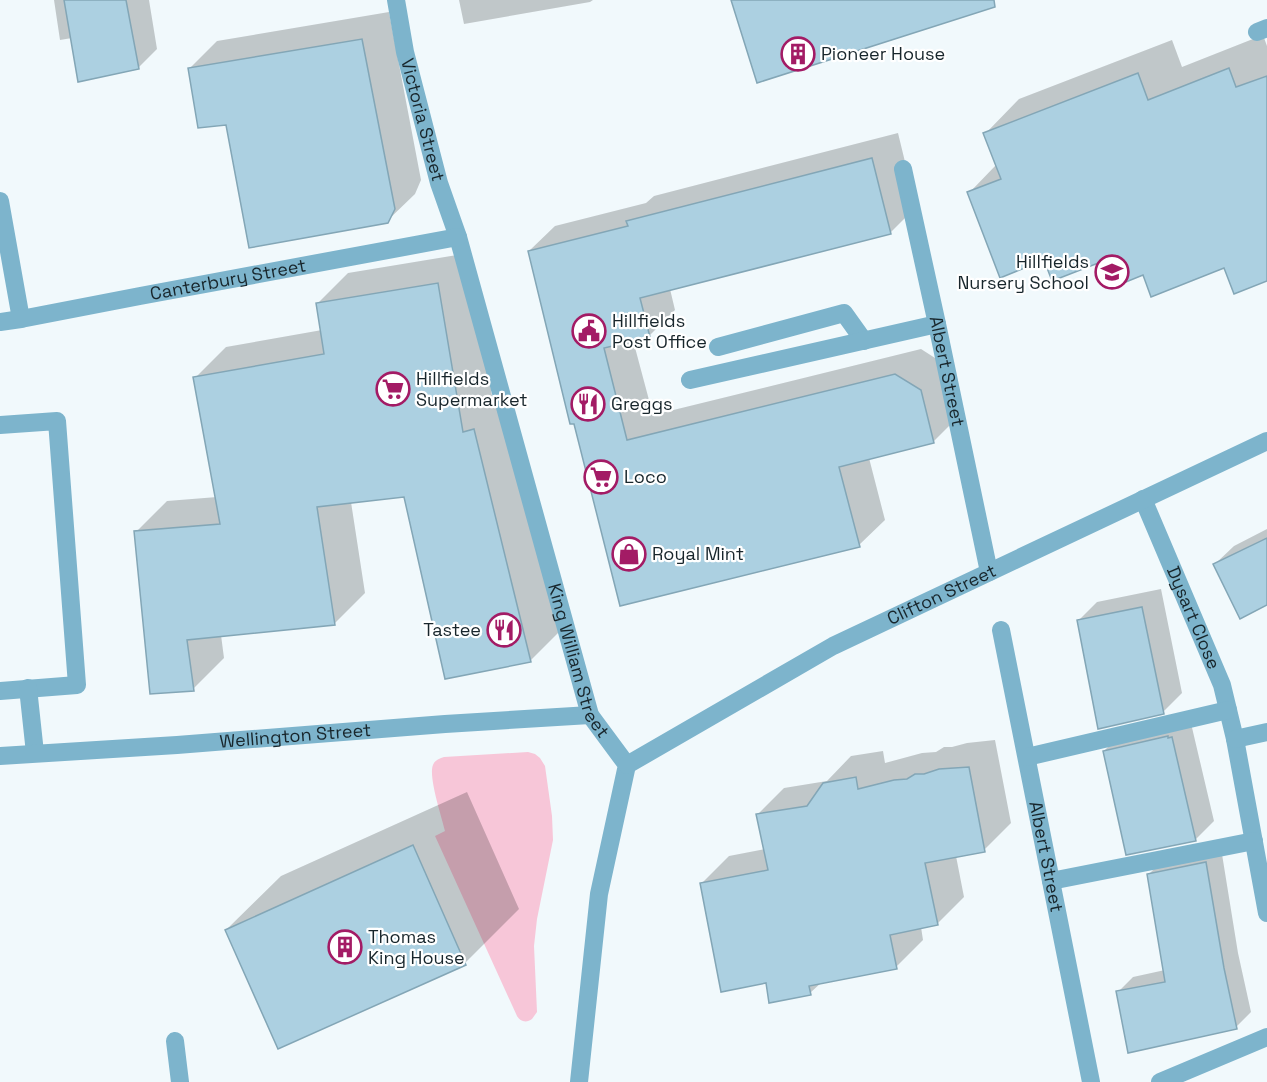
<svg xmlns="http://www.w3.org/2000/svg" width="1267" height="1082" font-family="'Space Grotesk',sans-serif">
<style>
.green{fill:#f7c6d8}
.shadow{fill:#0003}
.building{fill:#acd0e1;stroke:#83a6b6;stroke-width:1.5}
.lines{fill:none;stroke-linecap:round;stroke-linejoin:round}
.minor{stroke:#7db4cc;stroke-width:18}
.labels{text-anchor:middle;stroke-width:4.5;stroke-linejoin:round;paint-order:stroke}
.poi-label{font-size:18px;fill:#18262c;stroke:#fff;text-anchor:start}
.street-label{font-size:18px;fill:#18262c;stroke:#fff}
</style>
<rect width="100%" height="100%" fill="#f1f9fc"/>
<path class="green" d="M528 752 535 754 540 758 545 766 552 816 553 840 537 919 534 946 537 1012 532 1019C527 1023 520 1022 517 1016L435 836 445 831C442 818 428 776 433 765 434 761 440 758 444 757Z"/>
<path class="shadow" d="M54 0H149L157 49 138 68 72 38 60 40Z
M459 0H593L590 2 464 24Z
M389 12 421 180 415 194 387 221 190 68 217 41Z
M1263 35 1267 46V279L1225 266 1144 273 1107 258H1045L969 193 997 164 985 134 1019 99 1172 40 1182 67Z
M898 133 916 207 891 232 670 289 675 310 649 336 633 340 653 415 921 349 946 365 959 416 933 442 869 458 885 520 859 545 621 605 529 251 555 226 646 203 654 196Z
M469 253 493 402 505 400 561 630 530 661 405 495 351 502 365 593 334 624 221 635 224 658 193 689 136 532 167 501 217 497 195 378 226 347 322 330 317 304 348 273Z
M1267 529V603L1215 564 1234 546Z
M1161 589 1182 693 1163 712 1078 621 1097 602Z
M1190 719 1214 821 1195 840 1104 751 1123 732Z
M995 740 1011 823 984 850 956 856 964 897 937 924 921 927 923 940 896 967 822 982 810 993 767 981 701 884 729 856 765 849 757 815 784 788 827 781 851 756 883 751 885 763 922 753 936 752 944 747H952L967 743Z
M467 792 519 909 465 963 226 930 281 876Z
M1221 848 1238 953 1251 1012 1236 1027 1118 992 1133 977 1165 970 1149 874 1164 859Z"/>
<path class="building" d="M64 0H126L139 69 78 82Z
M731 0H994L995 7 757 83Z
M362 39 395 209 388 223 249 248 226 125 198 128 188 68Z
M1229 68 1236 87 1267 76V281L1234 294 1224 268 1151 297 1143 275 1116 286 1106 260 1052 281 1044 260 1000 278 967 192 1001 179 983 133 1138 73 1148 100Z
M872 158 891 234 640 298 650 337 604 348 627 440 895 374 921 390 934 443 839 467 860 547 620 606 574 424H570L528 251 628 226 626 221Z
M438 283 463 432 474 429 531 662 445 679 404 497 317 507 335 625 187 640 194 691 150 694 134 531 220 524 193 377 324 354 316 303Z
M1267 538V605L1240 619 1213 564Z
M1142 607 1164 714 1098 729 1077 620Z
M1168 736V738L1172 737 1196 841 1126 855 1103 751Z
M969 767 985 852 925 863 938 925 890 935 897 969 809 986 811 995 769 1003 766 983 721 992 700 883 768 870 756 814 807 806 823 783 856 777 858 789 894 780 907 779 915 774H924L939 769Z
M413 845 466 965 278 1049 225 930Z
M1206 862 1224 968 1237 1029 1128 1053 1116 991 1165 982 1147 874Z"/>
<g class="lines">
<g class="minor">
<path id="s1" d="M396 0 405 52 439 183 458 237 590 715 627 765 599 894 579 1082"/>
<path d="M1257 32 1267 28"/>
<path id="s2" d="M903 169 937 324 989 572"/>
<path d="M0 201 21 319"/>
<path id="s3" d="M0 322 21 319 140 296 458 237"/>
<path d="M718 347 844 313 864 341"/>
<path d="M690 380 937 324"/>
<path d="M0 425 57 421 77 685 0 691"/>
<path id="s4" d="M1143 499 1222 685 1235 739 1267 913"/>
<path id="s5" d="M1001 630 1091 1082"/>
<path d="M28 688 35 753"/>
<path d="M1235 739 1267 732"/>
<path id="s6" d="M0 756 177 745 445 724 590 715"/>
<path d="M1027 757 1228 710"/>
<path id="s7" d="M627 765 833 646 1267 441"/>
<path d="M1051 881 1254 841"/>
<path d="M175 1041 180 1082"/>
<path d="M1160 1082 1267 1037"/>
</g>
</g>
<defs>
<g id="building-ring" transform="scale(1.725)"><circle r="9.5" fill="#fff" stroke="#a31b65" stroke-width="1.5"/><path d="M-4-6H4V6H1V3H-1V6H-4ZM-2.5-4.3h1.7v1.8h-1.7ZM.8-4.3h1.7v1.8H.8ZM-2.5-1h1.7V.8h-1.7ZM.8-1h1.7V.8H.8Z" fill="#a31b65"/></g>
<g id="school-ring" transform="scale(1.725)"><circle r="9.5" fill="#fff" stroke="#a31b65" stroke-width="1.5"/><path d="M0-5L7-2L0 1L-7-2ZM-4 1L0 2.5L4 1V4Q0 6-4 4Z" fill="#a31b65"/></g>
<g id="civic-ring" transform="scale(1.725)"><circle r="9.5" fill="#fff" stroke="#a31b65" stroke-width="1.5"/><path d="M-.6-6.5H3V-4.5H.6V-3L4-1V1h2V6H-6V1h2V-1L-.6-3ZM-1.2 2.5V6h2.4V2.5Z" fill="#a31b65"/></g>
<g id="supermarket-ring" transform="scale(1.725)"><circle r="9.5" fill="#fff" stroke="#a31b65" stroke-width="1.5"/><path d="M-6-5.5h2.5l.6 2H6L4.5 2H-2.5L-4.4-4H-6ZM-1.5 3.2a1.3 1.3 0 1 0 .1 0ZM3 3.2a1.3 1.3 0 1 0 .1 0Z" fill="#a31b65"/></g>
<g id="restaurant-ring" transform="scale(1.725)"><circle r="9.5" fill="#fff" stroke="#a31b65" stroke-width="1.5"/><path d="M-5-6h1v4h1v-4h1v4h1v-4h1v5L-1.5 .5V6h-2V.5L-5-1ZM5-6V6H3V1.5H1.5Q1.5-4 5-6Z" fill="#a31b65"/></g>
<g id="shop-ring" transform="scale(1.725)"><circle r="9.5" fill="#fff" stroke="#a31b65" stroke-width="1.5"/><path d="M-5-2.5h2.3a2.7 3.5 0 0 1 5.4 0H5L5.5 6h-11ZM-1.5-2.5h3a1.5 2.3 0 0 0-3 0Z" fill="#a31b65"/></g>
</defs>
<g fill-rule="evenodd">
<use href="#building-ring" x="798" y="54"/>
<use href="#school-ring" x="1112" y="272"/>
<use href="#civic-ring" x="589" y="331"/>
<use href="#supermarket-ring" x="393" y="389"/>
<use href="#restaurant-ring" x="588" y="404"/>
<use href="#supermarket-ring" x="601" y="477"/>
<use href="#shop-ring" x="629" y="554"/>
<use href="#restaurant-ring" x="504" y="630"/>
<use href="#building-ring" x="345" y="947"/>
</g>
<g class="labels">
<g class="poi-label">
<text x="821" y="60">Pioneer House</text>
<text x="1089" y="268" text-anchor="end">Hillfields<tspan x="1089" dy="21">Nursery School</tspan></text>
<text x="612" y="327">Hillfields<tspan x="612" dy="21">Post Office</tspan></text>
<text x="416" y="385">Hillfields<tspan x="416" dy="21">Supermarket</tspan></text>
<text x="611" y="410">Greggs</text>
<text x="624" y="483">Loco</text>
<text x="652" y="560">Royal Mint</text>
<text x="481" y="636" text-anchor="end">Tastee</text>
<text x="368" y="943">Thomas<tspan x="368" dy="21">King House</tspan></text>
</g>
<g class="street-label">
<text dy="6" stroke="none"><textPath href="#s1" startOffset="123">Victoria Street</textPath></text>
<text dy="6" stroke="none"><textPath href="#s3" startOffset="232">Canterbury Street</textPath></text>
<text dy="6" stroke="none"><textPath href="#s2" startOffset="207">Albert Street</textPath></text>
<text dy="6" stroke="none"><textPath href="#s7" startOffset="358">Clifton Street</textPath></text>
<text dy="6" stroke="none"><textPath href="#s4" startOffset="129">Dysart Close</textPath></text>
<text dy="6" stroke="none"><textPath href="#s1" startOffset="686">King William Street</textPath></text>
<text dy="6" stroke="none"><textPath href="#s6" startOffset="296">Wellington Street</textPath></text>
<text dy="6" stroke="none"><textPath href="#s5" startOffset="231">Albert Street</textPath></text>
</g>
</g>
</svg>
